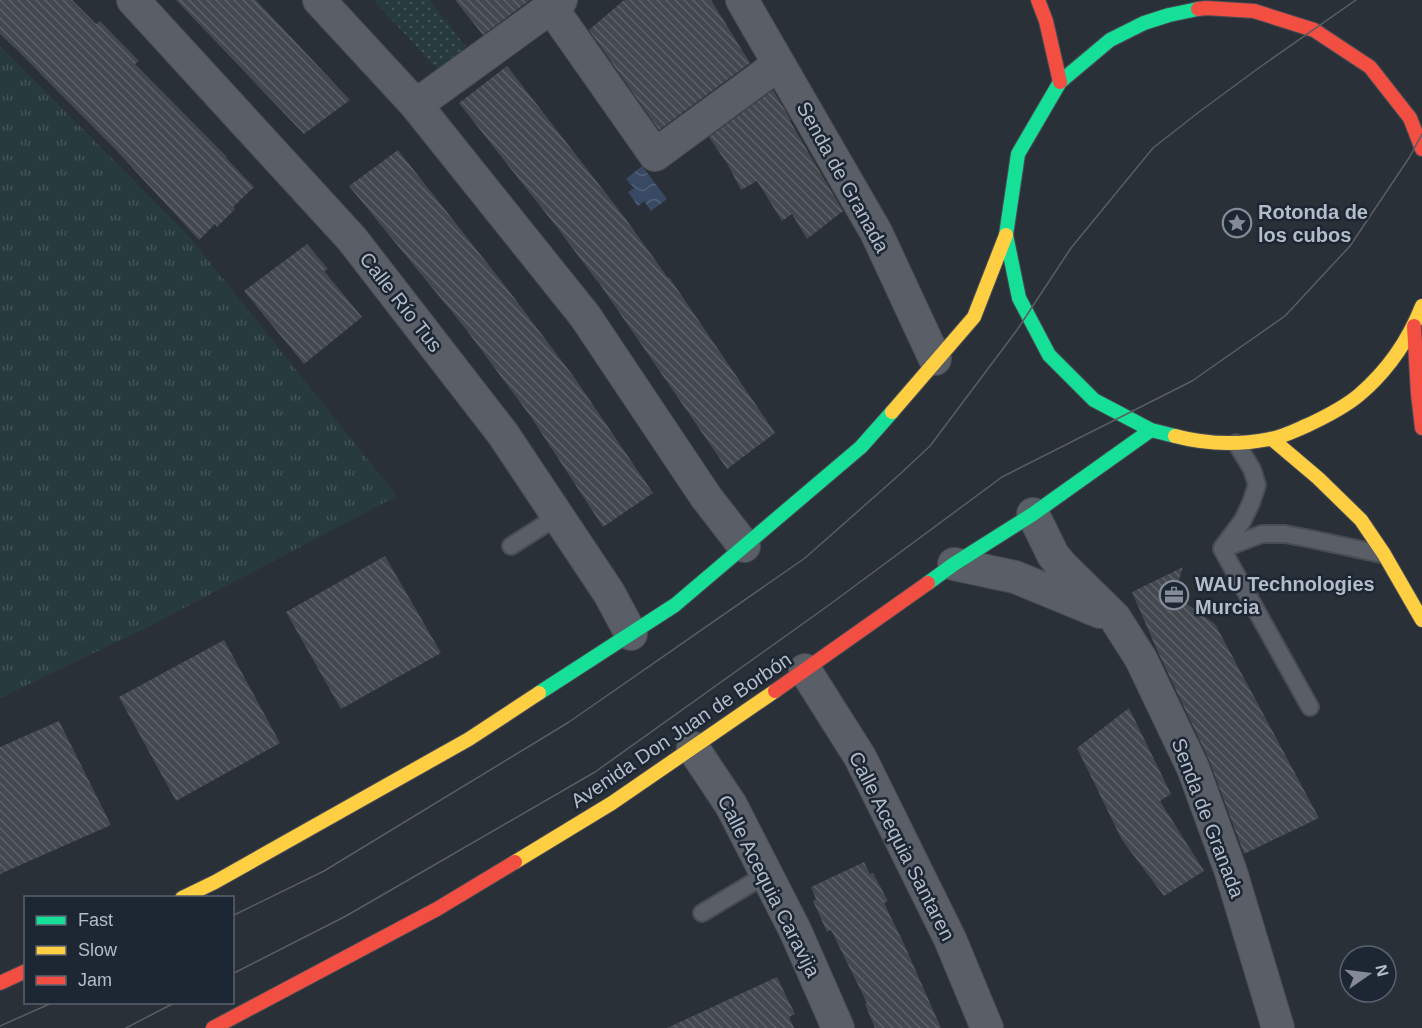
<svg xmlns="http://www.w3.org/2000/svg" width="1422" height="1028" font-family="Helvetica,sans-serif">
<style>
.grass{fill:url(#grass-dots)}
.park{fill:url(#park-tufts)}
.water{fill:url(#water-waves)}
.building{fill:url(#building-back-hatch)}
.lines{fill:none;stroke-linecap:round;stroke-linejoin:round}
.lane-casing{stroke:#484c53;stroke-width:20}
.street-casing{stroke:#484c53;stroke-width:34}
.fast-casing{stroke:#484c55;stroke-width:16}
.slow-casing{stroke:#484c55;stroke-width:16}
.jam-casing{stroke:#484c55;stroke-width:16}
.lane{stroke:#5a5e66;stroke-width:16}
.street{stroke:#5a5e66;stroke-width:32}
.fast{stroke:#16e098;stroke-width:14}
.slow{stroke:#ffcf43;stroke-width:14}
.jam{stroke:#f24e42;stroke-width:14}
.tram{stroke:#595d64;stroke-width:1.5}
.labels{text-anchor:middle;stroke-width:5;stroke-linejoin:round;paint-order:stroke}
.street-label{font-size:20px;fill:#b4bcc9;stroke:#1d2633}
.poi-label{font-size:20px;font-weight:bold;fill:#b4bcc9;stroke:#1d2633;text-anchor:start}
</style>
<defs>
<pattern id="grass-dots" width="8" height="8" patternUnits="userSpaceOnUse" patternTransform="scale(1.5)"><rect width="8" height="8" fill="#273a3e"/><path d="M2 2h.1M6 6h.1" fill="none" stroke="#445559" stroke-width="1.8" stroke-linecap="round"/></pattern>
<pattern id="park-tufts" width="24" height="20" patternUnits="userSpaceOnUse" patternTransform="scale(1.5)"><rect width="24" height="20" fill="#273a3e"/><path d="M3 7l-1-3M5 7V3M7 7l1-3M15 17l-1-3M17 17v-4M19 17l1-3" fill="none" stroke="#445559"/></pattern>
<pattern id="water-waves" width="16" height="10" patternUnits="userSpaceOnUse" patternTransform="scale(1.5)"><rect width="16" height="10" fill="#384963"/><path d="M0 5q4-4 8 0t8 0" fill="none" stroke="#526178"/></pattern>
<pattern id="building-back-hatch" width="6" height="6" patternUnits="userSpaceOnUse" patternTransform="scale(1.5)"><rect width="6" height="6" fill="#444950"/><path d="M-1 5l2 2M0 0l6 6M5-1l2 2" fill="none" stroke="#5d6168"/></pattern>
</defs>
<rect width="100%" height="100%" fill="#2a3038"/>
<path class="grass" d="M374 0H430L466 47 437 69Z"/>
<path class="park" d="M0 46 189 236 397 496 146 628 0 698Z"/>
<path class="water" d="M642 166 667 199 651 211 644 201 638 206 628 192 634 188 626 179Z"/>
<path class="building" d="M0 0H72L96 24 100 21 139 61 135 64 227 157 226 158 254 187 233 207 235 209 217 227 215 224 199 240 116 150 18 51 0 34Z
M176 0H256L350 100 304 134Z
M455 0H530L483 35Z
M624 0H711L750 63 659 130 589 30Z
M507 66 625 218 668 278 669 277 775 433 727 469 597 280V281L559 230 459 103Z
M773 90 791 120 790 121 843 211 807 239 792 214 782 221 757 181 741 190 728 165 709 137Z
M398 150 506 287 574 377 653 493 603 527 531 417 465 328 349 186Z
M307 244 328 269 324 271 362 317 304 364 244 291Z
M385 556 441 653 341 709 286 612Z
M1183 567 1174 595 1215 624 1319 818 1244 854 1209 760 1157 650 1132 592Z
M224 640 280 743 176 801 119 697Z
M1129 708 1171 794 1160 801 1204 871 1164 896 1122 840 1077 748Z
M59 721 111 825 0 874V747Z
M864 862 870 874 873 873 888 901 884 903 904 944 941 1028H875L865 1004 867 1003 831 930 827 932 813 901 816 899 811 887Z
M777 977 795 1014 789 1017 794 1028H667Z"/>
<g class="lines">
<g class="lane-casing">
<path id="lane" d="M511 546 558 516
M1222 548 1243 520 1251 503 1257 485 1252 469 1236 443
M1222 549 1310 707
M1222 549 1262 534H1285L1311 539 1381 554
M702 913 767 874"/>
</g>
<g class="street-casing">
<path id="street" d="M133 0 352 239 503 434 609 593 631 634
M319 0 416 105 585 316 706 497 744 546
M742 0 876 232 935 359
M551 7 655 155 779 64
M416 105 561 0
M1033 514 1053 555 1062 566 1115 618 1141 659 1193 768 1231 872 1278 1028
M954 564 1015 577 1100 612
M805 670 860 757 950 939 987 1028
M693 748 731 805 795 930 838 1028"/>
</g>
<g class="fast-casing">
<path id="fast" d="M1175 436 1151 430 1094 400 1049 355 1019 298 1006 235 1018 154 1060 82 1110 40 1144 23 1169 15 1198 9
M928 583 954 564 1033 514 1151 430
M539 693 675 605 861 447 892 412"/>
</g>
<g class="slow-casing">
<path id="slow" d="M892 412 974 317 1006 235
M1175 436C1205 444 1239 445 1270 439 1283 437 1296 430 1308 425 1325 417 1346 406 1359 395 1387 371 1409 339 1422 306
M1272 439 1318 478 1361 520 1384 554 1422 620
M515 862 612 803 775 691
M182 898 215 882 469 739 539 693"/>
</g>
<g class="jam-casing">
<path id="jam" d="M1038 0 1046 21 1060 82
M1198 9 1206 8 1254 11 1314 30 1370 67 1410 118 1422 149
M1414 326 1418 394 1422 428
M775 691 928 583
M0 983 26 971
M213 1028 437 909 515 862"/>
</g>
<use href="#lane" class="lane"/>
<use href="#street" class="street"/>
<use href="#fast" class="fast"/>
<use href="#slow" class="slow"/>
<use href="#jam" class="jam"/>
<path class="tram" d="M232 916 324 871 569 722 805 558 899 475 930 446 1017 330 1071 248 1153 148 1199 112 1260 67 1356 0
M232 974 346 916 595 772 829 605 1002 477 1192 381 1285 316 1350 246 1409 158 1422 134
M0 1026 54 1002
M126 1028 176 1002"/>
</g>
<defs>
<g id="sight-ring" transform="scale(1.5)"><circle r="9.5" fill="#1d2633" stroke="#848b96" stroke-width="1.5"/><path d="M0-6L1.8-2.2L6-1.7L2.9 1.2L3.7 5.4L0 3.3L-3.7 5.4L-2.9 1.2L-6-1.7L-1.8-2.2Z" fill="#848b96"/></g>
<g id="office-ring" transform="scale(1.5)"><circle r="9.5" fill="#1d2633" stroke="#848b96" stroke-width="1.5"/><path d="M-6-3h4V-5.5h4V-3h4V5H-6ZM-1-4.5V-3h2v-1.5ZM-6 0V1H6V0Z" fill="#848b96"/></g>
</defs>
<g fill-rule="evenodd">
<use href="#sight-ring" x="1237" y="223"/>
<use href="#office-ring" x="1174" y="595"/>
</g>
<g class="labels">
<g class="street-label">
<text transform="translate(843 177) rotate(61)" y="7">Senda de Granada</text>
<text transform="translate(401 302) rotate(52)" y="7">Calle Río Tus</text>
<text transform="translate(681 730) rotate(-34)" y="7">Avenida Don Juan de Borbón</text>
<text transform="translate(1208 818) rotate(69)" y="7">Senda de Granada</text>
<text transform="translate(902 846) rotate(63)" y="7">Calle Acequia Santaren</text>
<text transform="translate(769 886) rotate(63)" y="7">Calle Acequia Caravija</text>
</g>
<g class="poi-label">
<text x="1258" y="219">Rotonda de<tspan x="1258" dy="23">los cubos</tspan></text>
<text x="1195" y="591">WAU Technologies<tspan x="1195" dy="23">Murcia</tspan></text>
</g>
</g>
<rect x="24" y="896" width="210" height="108" fill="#1d2633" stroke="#59626f" stroke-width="1.5"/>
<rect x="36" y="916" width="30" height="9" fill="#16e098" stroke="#59626f" stroke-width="1.5"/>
<text x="78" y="926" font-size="18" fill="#b4bcc9">Fast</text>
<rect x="36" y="946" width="30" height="9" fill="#ffcf43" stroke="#59626f" stroke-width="1.5"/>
<text x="78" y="956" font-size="18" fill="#b4bcc9">Slow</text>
<rect x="36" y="976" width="30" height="9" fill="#f24e42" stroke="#59626f" stroke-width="1.5"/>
<text x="78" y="986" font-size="18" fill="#b4bcc9">Jam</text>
<g transform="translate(1368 974) rotate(76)"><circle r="28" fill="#1d2633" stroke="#59626f" stroke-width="1.5"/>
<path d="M0-4.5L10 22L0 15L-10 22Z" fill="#848b96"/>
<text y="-9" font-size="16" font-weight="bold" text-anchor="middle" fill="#b4bcc9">N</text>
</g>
</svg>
